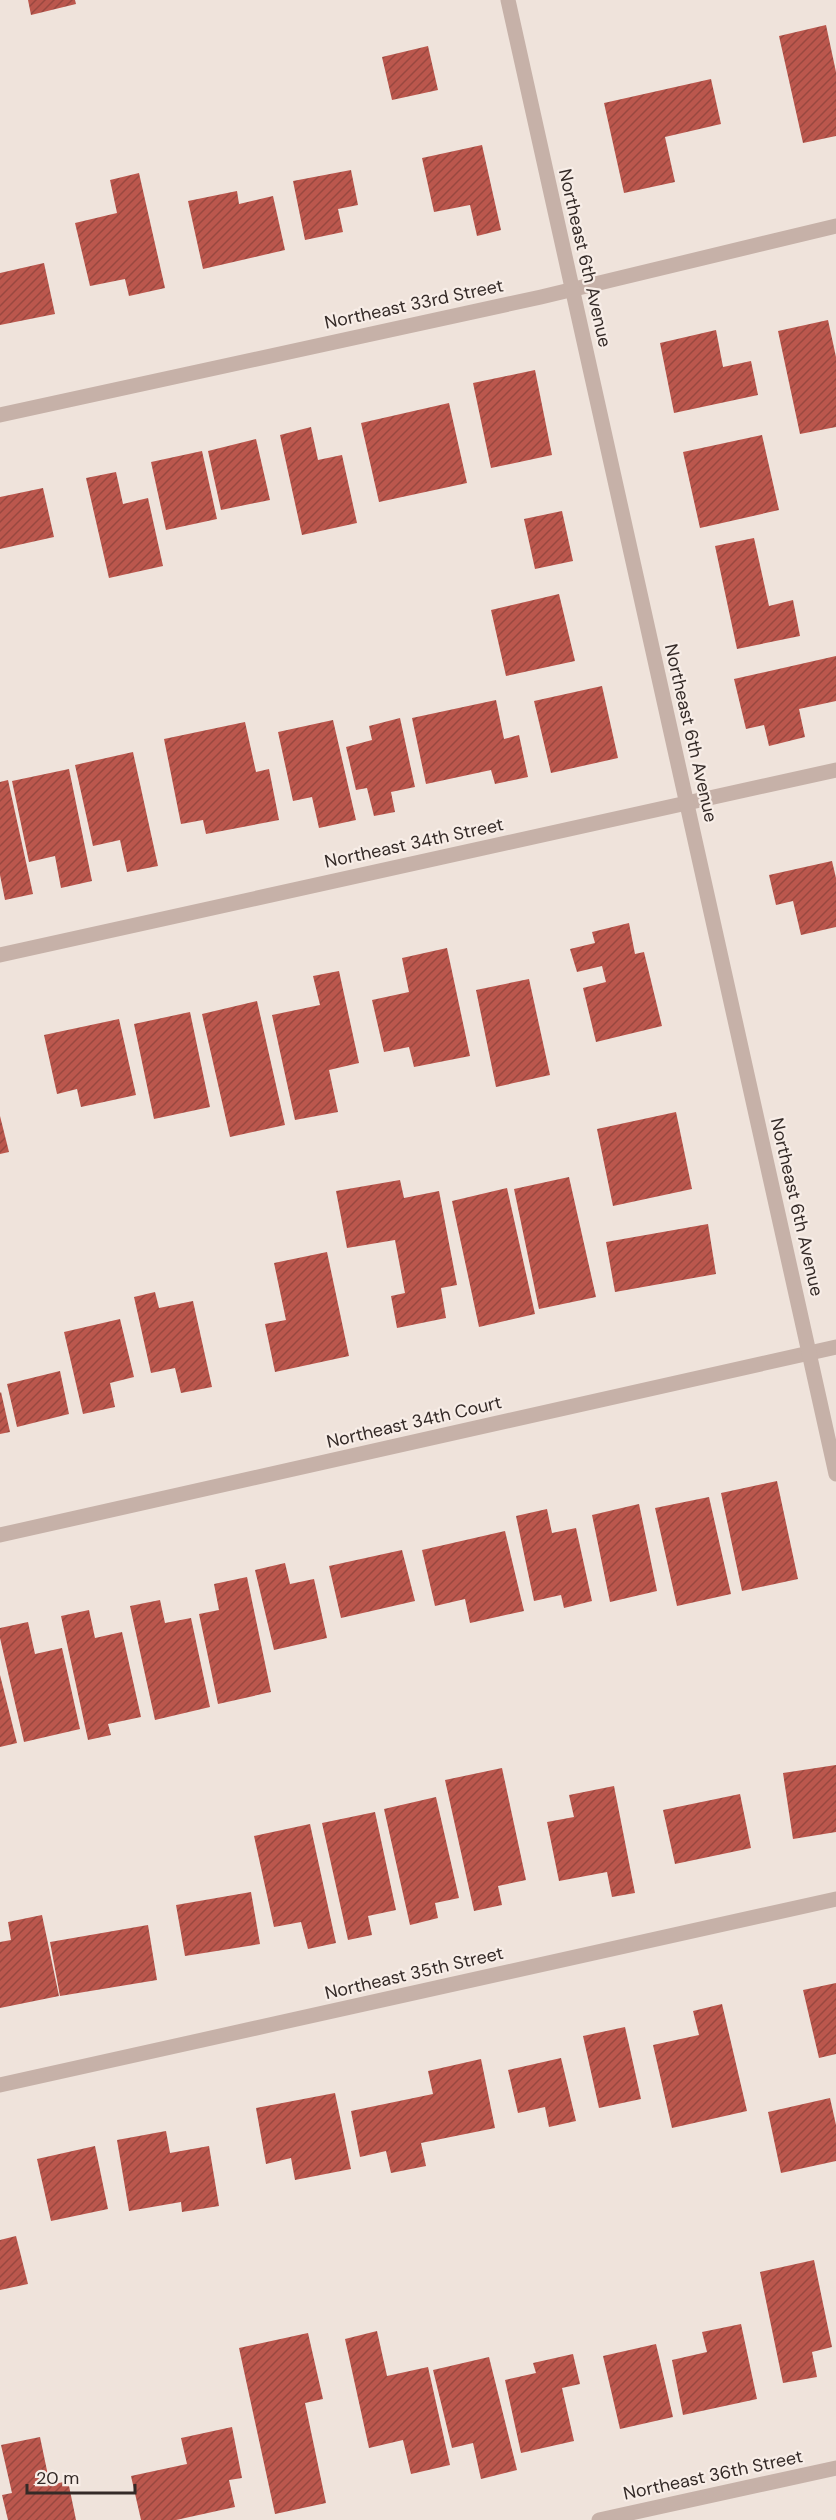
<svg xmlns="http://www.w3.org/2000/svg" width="836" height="2520" font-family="'DM Sans',sans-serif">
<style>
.building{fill:url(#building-hatch)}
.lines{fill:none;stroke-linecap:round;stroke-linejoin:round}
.minor{stroke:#c6b1a8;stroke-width:15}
.tertiary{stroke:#c6b1a8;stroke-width:15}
.labels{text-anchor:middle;stroke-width:4.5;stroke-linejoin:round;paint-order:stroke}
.street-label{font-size:18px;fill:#342a27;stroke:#f7ede7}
</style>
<defs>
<pattern id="building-hatch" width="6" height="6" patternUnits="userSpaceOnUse" patternTransform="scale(1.5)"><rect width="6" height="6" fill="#bb574d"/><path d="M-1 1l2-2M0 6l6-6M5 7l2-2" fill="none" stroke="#994840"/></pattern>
</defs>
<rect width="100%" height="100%" fill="#efe3db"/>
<path class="building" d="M28 0H75L76 4 31 15Z
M826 25 836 72V136L803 143 779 36Z
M428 46 438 90 392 100 382 57Z
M711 79 721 124 665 137 675 182 624 193 604 103Z
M482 145 501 230 477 236 470 205 434 212 422 158Z
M351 170 358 205 338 209 343 232 305 240 293 181Z
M139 173 165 288 129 296 125 279 90 286 75 223 117 213 110 180Z
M237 191 239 204 273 196 285 250 203 269 188 201Z
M44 263 55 314 0 325V273Z
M828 320 836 357V427L800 434 778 331Z
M716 330 723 367 751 361 758 395 674 413 660 343Z
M535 370 552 455 491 468 473 383Z
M449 403 467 483 379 502 361 423Z
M311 427 318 460 342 455 357 523 302 535 280 435Z
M762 435 779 510 700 528 683 452Z
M256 439 270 500 221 510 208 451Z
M202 451 217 519 166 530 151 462Z
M116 472 123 504 148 498 163 566 109 578 86 478Z
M43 488 54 537 0 549V497Z
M562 511 573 561 535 569 524 519Z
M754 538 769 606 793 600 800 636 737 649 715 546Z
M559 594 575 661 506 676 491 610Z
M836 656V701L799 709 805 737 769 746 764 725 746 729 734 679Z
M602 686 618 758 551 773 534 701Z
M496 700 504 739 519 735 528 777 495 784 491 770 426 784 412 718Z
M400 718 415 787 391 792 395 812 374 816 367 788 356 790 346 747 372 740 369 726Z
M333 720 356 820 319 828 312 797 293 801 278 732Z
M245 722 256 772 269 769 279 820 206 834 203 820 181 824 164 739Z
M133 752 158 866 127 872 120 840 93 846 75 765Z
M69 769 92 881 61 888 55 856 29 862 12 781Z
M8 780 33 894 5 900 0 875V782Z
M832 861 836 878V927L801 935 793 901 776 905 769 875Z
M629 923 635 954 644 952 662 1026 596 1042 583 988 606 982 602 966 577 972 570 949 595 943 592 932Z
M447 948 470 1056 414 1067 409 1047 384 1052 372 1000 409 992 402 958Z
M339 971 359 1063 329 1070 338 1112 295 1120 272 1015 320 1005 313 976Z
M529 979 550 1075 496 1087 476 990Z
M257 1001 285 1125 230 1137 202 1014Z
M190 1012 210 1107 154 1119 134 1024Z
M119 1019 136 1095 81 1107 77 1089 57 1094 44 1035Z
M676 1112 692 1189 613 1206 597 1129Z
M0 1116 9 1152 0 1154Z
M569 1177 596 1297 539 1309 514 1189Z
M400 1180 404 1198 439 1191 457 1285 441 1288 446 1318 397 1328 391 1296 405 1293 395 1240 347 1248 336 1191Z
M507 1188 535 1314 479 1327 452 1201Z
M708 1224 716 1274 615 1292 606 1242Z
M327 1252 349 1356 275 1372 265 1324 286 1320 274 1263Z
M155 1292 159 1308 193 1301 212 1387 181 1393 175 1368 151 1373 134 1297Z
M120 1319 134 1377 110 1383 115 1407 83 1414 64 1332Z
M60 1371 69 1414 17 1427 7 1384Z
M1 1392 10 1432 0 1434V1393Z
M777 1481 798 1579 742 1591 721 1493Z
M709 1497 731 1594 677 1606 655 1508Z
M639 1504 657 1591 610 1602 592 1515Z
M547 1509 552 1533 576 1528 592 1601 564 1608 561 1595 534 1601 516 1516Z
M505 1531 524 1611 470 1623 465 1599 435 1606 422 1550Z
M402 1550 415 1601 341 1618 329 1566Z
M285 1563 290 1584 314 1579 327 1638 274 1650 255 1570Z
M247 1577 271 1692 218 1704 199 1614 219 1610 214 1584Z
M160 1600 165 1623 191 1618 210 1707 155 1720 130 1606Z
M89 1610 95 1638 122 1632 141 1717 108 1724 111 1735 88 1740 61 1616Z
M28 1622 35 1654 62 1648 80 1729 24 1742 0 1638V1628Z
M0 1675 17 1743 0 1747Z
M836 1765V1832L793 1839 783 1773Z
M502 1768 526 1880 498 1886 502 1905 474 1911 445 1780Z
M614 1786 635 1893 612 1897 607 1872 559 1881 547 1822 574 1817 569 1795Z
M740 1794 751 1848 675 1864 663 1810Z
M436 1797 459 1898 435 1903 438 1918 410 1925 384 1809Z
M375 1812 396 1910 368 1916 372 1935 348 1940 322 1823Z
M310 1824 336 1943 308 1949 301 1922 274 1927 254 1836Z
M251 1892 260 1944 185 1956 176 1905Z
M42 1915 59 1996 0 2008V1942L11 1940 8 1922Z
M148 1925 157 1980 60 1996 50 1942Z
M836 1983V2054L819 2058 803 1990Z
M722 2004 747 2111 672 2128 653 2045 699 2035 693 2011Z
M625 2027 641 2099 599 2108 583 2036Z
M561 2058 576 2121 549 2127 545 2107 518 2113 508 2070Z
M481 2059 495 2128 421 2143 426 2166 391 2173 386 2151 360 2157 351 2111 433 2094 428 2071Z
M335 2093 351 2169 295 2180 291 2158 266 2164 256 2108Z
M830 2098 836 2125V2161L781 2173 768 2112Z
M166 2131 170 2153 209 2146 219 2206 182 2212 181 2202 129 2211 117 2140Z
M95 2146 108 2209 51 2221 37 2159Z
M16 2236 28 2284 0 2290V2240Z
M814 2260 832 2347 812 2352 817 2377 783 2383 760 2272Z
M741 2324 757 2399 683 2415 672 2360 707 2352 702 2332Z
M377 2331 387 2376 428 2367 450 2465 411 2474 403 2440 369 2448 345 2339Z
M308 2333 323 2399 305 2403 326 2503 275 2514 239 2348Z
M656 2344 673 2417 620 2429 603 2356Z
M573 2354 580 2384 562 2388 574 2441 521 2453 505 2380 536 2373 533 2363Z
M489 2357 517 2470 481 2479 473 2443 452 2448 433 2370Z
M232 2427 242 2478 229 2480 235 2507 176 2520H141L131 2476 187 2464 181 2438Z
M40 2437 50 2485 68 2481 76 2520H8L2 2495 12 2493 1 2445Z"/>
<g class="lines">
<path class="minor" d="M0 415 541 297 836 226
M0 955 836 770
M0 1535 836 1347
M0 2085 836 1899
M599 2520 836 2468"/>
<path class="tertiary" d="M508 0 836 1474"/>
</g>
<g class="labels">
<g class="street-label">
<text transform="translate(585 258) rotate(77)" y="6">Northeast 6th Avenue</text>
<text transform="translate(414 304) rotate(-12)" y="6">Northeast 33rd Street</text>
<text transform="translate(691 733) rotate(77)" y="6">Northeast 6th Avenue</text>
<text transform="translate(414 843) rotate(-12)" y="6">Northeast 34th Street</text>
<text transform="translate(797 1207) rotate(77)" y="6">Northeast 6th Avenue</text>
<text transform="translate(414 1422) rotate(-13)" y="6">Northeast 34th Court</text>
<text transform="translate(414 1973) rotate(-13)" y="6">Northeast 35th Street</text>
<text transform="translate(713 2475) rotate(-12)" y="6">Northeast 36th Street</text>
</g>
</g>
<path d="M27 2484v9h108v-9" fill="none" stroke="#342a27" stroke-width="3"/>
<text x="36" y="2484" font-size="18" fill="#342a27" stroke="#f7ede7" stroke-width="4.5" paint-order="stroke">20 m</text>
</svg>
